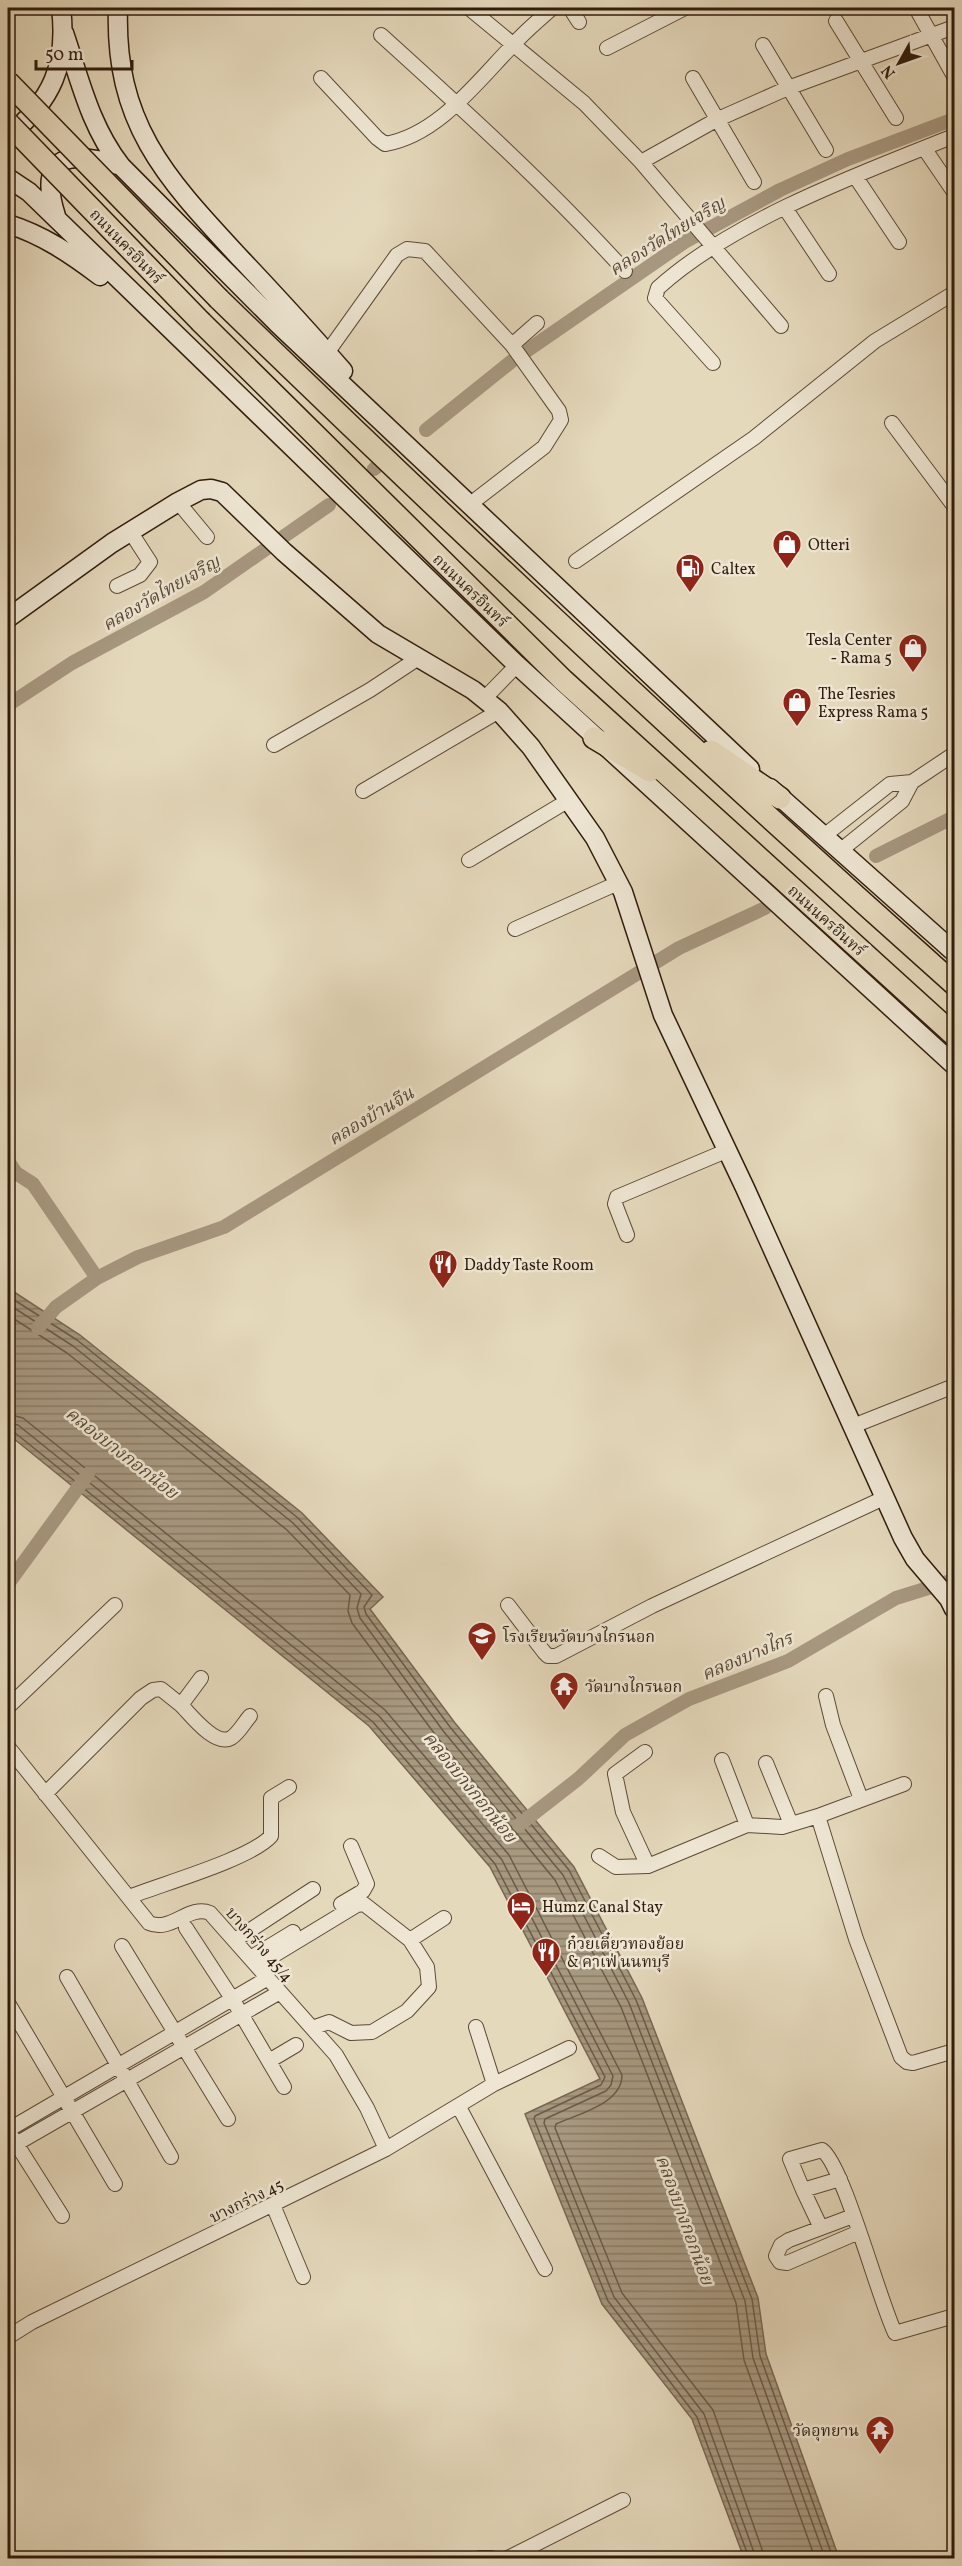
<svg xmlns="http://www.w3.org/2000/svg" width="962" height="2566" font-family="Vollkorn,'Noto Serif Thai',serif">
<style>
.water{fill:url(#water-rules);stroke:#776651;stroke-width:1.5}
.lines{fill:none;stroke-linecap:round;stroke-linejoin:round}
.shore{stroke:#6b5a46;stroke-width:1.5}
.canal{stroke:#a79880;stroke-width:14}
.street-casing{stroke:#5c4a37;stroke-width:16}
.secondary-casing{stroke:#2f1b0b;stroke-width:21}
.primary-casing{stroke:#2f1b0b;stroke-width:24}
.street{stroke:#eee6d3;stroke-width:14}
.secondary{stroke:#eee6d3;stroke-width:18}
.primary{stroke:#e5d9bc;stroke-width:21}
.primary-bridge-casing{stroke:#2f1b0b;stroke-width:24;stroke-linecap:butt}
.primary-bridge{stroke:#e5d9bc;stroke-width:21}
.labels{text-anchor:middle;stroke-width:5;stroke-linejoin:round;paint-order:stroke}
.street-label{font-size:16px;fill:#2f1b0b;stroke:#eee6d3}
.poi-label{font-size:16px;fill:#2f1b0b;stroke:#eee6d3;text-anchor:start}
.water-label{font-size:18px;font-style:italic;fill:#594734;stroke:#eee6d3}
</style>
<defs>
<pattern id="water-rules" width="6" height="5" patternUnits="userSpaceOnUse" patternTransform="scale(1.5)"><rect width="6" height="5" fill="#a79880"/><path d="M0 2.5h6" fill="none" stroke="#887b67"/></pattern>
</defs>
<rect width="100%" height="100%" fill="#e5d9bc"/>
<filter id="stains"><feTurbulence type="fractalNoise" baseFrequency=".00333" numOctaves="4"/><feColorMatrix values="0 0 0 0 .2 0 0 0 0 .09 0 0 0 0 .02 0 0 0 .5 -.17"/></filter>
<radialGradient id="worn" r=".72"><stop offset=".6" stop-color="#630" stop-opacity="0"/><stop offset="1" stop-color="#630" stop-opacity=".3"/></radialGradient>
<path class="water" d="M8 1288 80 1335 302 1513 383 1597 370 1609 455 1723 574 1867 642 1998 758 2298 766 2354 839 2558H744L692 2419 602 2304 525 2114 600 2079 490 1867 369 1726 8 1434Z"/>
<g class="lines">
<path class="shore" d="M8 1296 77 1340 298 1518 372 1595 364 1607 366 1614 450 1727 569 1870 636 2000 752 2299 760 2356 833 2558
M8 1304 73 1346 293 1523 361 1594 357 1608 360 1618 444 1732 563 1875 629 2003 745 2301 753 2358 825 2558
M8 1315 67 1353 287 1530 350 1595 348 1611 352 1623 437 1737 555 1880 621 2007 736 2303 744 2360 815 2558
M8 1414 23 1418 385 1710 509 1855 622 2075C622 2104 578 2114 556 2124L555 2128 622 2293 713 2410 765 2558
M8 1423 18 1425 379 1716 502 1860 613 2076 611 2085 606 2091 545 2119 544 2123 614 2297 704 2414 756 2558
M8 1430 14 1432 373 1722 495 1864 605 2077 601 2085 535 2116 534 2119 608 2301 697 2417 749 2558"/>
<path class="canal" d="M426 430 512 361 686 241 780 190 848 159 954 119
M374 469 379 465
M8 705 72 663 204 592 329 505
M876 856 954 817
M8 1161 16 1173 33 1184 97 1278
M38 1328 56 1307 97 1278 138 1257 224 1227 679 948 765 908
M8 1584 88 1474
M519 1825 578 1779 625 1735 689 1699 788 1661 896 1598 954 1580"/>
<g class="street-casing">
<path id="street" d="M469 8 584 103 641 162 781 326
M570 8 579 22
M916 8 954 76
M836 21 896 118
M381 35C465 111 549 187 625 271
M763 45 826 150
M607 48 685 8
M321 78 377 138 385 144C438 135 477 82 512 46 524 32 539 20 552 8
M693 78 754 182
M924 148 954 192
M641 162 716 120 788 88 954 27
M855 176 899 242
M785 208 829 274
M327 353 397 255 407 249 425 251 512 345 537 323
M713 363 655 298 658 288C733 220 861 173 954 136
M892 423 954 506
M178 502 207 537
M469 505 544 447 561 420 559 411 512 345
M576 561 754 438 875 341 954 293
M117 586 140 575 150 562 130 531
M484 699 517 665
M274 745 370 690 417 659
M363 791 499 711
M825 835 890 784 912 782 954 754
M841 850 902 801 912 782
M469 860 569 800
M515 929 618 883
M627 1235 615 1204 617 1197 726 1151
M853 1426 954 1386
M508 1605 544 1652 548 1656H556L652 1606 886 1497
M826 1696 833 1725 861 1799
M181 1705C191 1715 215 1747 231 1738 238 1734 244 1723 250 1716
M8 1707 115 1605
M8 1747 149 1923C171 1933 189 1904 210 1913L336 2055 367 2108 386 2149
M645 1752 615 1774 623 1812 648 1866 747 1825 782 1827 818 1816 856 1939 901 2057 907 2062 913 2063 954 2051
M722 1760 747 1825
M766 1763 791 1824
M45 1794 141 1698 153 1690 161 1689 181 1705 201 1678
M818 1816 904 1784
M599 1856 616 1867 648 1866
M129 1897C161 1884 251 1859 271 1836V1798L289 1787
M341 1904 363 1891 367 1884 351 1846
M186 1928 233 2000 284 2087
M235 1940 313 1889
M410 1940 444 1918
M122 1946 228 2119
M252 1957 293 1932
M258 1965 357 1905 364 1904 410 1940 427 1967 429 1987 407 2011 372 2032 351 2033 329 2022 312 2028
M67 1977 171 2157
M8 2003 115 2184
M476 2027 494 2084
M269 2061 296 2045
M459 2107 545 2269
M8 2130 268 1978
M12 2137 62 2216
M8 2146 16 2144 280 1992
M803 2190 790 2159 822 2150C843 2164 879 2300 895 2333L954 2316
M273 2205 303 2277
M853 2216 789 2240 781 2245 776 2256 780 2262 787 2263 859 2232
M821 2228 803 2190 840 2179
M8 2337 32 2322 386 2149 494 2084 569 2048
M480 2558H491
M508 2558 623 2500"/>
</g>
<g class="secondary-casing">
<path id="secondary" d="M118 8C114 125 167 179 242 260 276 296 310 333 343 371
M64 33C80 80 90 126 121 166L278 324 750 769
M8 136C52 101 68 64 61 8
M8 178 29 192 517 665 954 1065
M56 216C36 152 72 151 121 166
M8 224C43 235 71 254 100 276
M8 618 112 543 178 502 201 490 211 489 222 492 284 552 378 634 473 690 499 711 531 747 595 838 623 892 663 1015 745 1188 903 1538 915 1559 949 1599 954 1609
M770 788 954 952"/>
</g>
<g class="primary-casing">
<path id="primary" d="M219 299C460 533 704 761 954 984
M201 322 563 680 954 1035
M594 738 650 771
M711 751 780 798"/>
</g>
<use href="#street" class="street"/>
<use href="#secondary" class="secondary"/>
<use href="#primary" class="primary"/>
<g class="primary-bridge-casing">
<path id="primary-bridge" d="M8 82 219 299
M8 123 201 322"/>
</g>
<use href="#primary-bridge" class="primary-bridge"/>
</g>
<defs>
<g id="shop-pin" transform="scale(1.5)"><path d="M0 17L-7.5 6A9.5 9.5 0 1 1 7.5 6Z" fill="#8f2418" stroke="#eee6d3"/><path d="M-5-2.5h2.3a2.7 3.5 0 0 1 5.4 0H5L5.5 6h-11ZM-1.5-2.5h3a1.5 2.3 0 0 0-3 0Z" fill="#fff"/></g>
<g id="fuel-pin" transform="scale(1.5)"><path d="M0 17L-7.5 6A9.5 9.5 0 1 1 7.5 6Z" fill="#8f2418" stroke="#eee6d3"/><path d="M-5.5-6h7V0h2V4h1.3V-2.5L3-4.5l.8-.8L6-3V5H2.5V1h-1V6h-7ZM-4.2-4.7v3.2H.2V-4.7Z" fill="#fff"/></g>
<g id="restaurant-pin" transform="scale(1.5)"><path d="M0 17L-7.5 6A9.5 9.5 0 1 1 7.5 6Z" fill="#8f2418" stroke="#eee6d3"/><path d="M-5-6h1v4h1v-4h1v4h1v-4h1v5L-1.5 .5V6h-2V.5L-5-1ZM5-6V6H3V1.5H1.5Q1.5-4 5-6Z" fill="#fff"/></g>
<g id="school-pin" transform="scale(1.5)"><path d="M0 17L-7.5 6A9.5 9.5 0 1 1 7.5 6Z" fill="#8f2418" stroke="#eee6d3"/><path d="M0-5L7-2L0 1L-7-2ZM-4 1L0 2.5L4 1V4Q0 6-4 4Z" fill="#fff"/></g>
<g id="temple-pin" transform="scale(1.5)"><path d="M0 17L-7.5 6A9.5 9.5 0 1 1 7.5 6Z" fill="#8f2418" stroke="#eee6d3"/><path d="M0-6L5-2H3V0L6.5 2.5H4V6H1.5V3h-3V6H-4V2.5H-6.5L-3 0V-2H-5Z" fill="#fff"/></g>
<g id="hotel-pin" transform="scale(1.5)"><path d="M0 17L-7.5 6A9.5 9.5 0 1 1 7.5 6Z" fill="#8f2418" stroke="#eee6d3"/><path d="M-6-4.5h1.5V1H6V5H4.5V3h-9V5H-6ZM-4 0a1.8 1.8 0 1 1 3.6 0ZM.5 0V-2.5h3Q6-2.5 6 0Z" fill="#fff"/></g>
</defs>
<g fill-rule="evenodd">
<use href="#shop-pin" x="787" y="544"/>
<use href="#fuel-pin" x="690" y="568"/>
<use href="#shop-pin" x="913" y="648"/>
<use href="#shop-pin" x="797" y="702"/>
<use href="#restaurant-pin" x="443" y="1264"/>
<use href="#school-pin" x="482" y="1636"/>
<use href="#temple-pin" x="564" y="1686"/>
<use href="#hotel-pin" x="521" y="1906"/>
<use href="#restaurant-pin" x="546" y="1952"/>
<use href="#temple-pin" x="880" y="2430"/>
</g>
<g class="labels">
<g class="street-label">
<text transform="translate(127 246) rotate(46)" y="6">ถนนนครอินทร์</text>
<text transform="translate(471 590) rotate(44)" y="6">ถนนนครอินทร์</text>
<text transform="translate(827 920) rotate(42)" y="6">ถนนนครอินทร์</text>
<text transform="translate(260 1944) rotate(49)" y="6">บางกร่าง 45/4</text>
<text transform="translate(246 2200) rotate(-26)" y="6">บางกร่าง 45</text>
</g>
<g class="poi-label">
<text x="808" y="550">Otteri</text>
<text x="711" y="574">Caltex</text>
<text x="892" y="645" text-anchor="end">Tesla Center<tspan x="892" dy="18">- Rama 5</tspan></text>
<text x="818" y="699">The Tesries<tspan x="818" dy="18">Express Rama 5</tspan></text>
<text x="464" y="1270">Daddy Taste Room</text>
<text x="503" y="1642">โรงเรียนวัดบางไกรนอก</text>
<text x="585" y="1692">วัดบางไกรนอก</text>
<text x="542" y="1912">Humz Canal Stay</text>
<text x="567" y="1949">ก๋วยเตี๋ยวทองย้อย<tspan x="567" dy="18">&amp; คาเฟ่ นนทบุรี</tspan></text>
<text x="859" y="2436" text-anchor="end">วัดอุทยาน</text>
</g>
<g class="water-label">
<text transform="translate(667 236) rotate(-32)" y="6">คลองวัดไทยเจริญ</text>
<text transform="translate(161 593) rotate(-30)" y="6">คลองวัดไทยเจริญ</text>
<text transform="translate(371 1116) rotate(-31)" y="6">คลองบ้านจีน</text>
<text transform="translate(122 1453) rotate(38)" y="6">คลองบางกอกน้อย</text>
<text transform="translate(747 1656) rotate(-23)" y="6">คลองบางไกร</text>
<text transform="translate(470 1787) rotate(51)" y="6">คลองบางกอกน้อย</text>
<text transform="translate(685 2220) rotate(70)" y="6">คลองบางกอกน้อย</text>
</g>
</g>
<rect width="962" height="2566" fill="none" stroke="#e5d9bc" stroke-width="30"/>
<rect x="9" y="9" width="944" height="2548" fill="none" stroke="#2f1b0b" stroke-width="3"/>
<rect x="15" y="15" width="932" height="2536" fill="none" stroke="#2f1b0b" stroke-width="1.5"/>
<g transform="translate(899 63) rotate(230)" stroke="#eee6d3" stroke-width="4.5" paint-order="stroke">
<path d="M0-4.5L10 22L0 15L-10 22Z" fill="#2f1b0b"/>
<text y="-9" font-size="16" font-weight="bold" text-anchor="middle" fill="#2f1b0b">N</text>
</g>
<path d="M36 60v9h96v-9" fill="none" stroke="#2f1b0b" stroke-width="3"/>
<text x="45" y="60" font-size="18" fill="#2f1b0b" stroke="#eee6d3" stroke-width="4.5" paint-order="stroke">50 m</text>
<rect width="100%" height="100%" filter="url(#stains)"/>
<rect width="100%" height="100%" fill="url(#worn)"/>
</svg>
